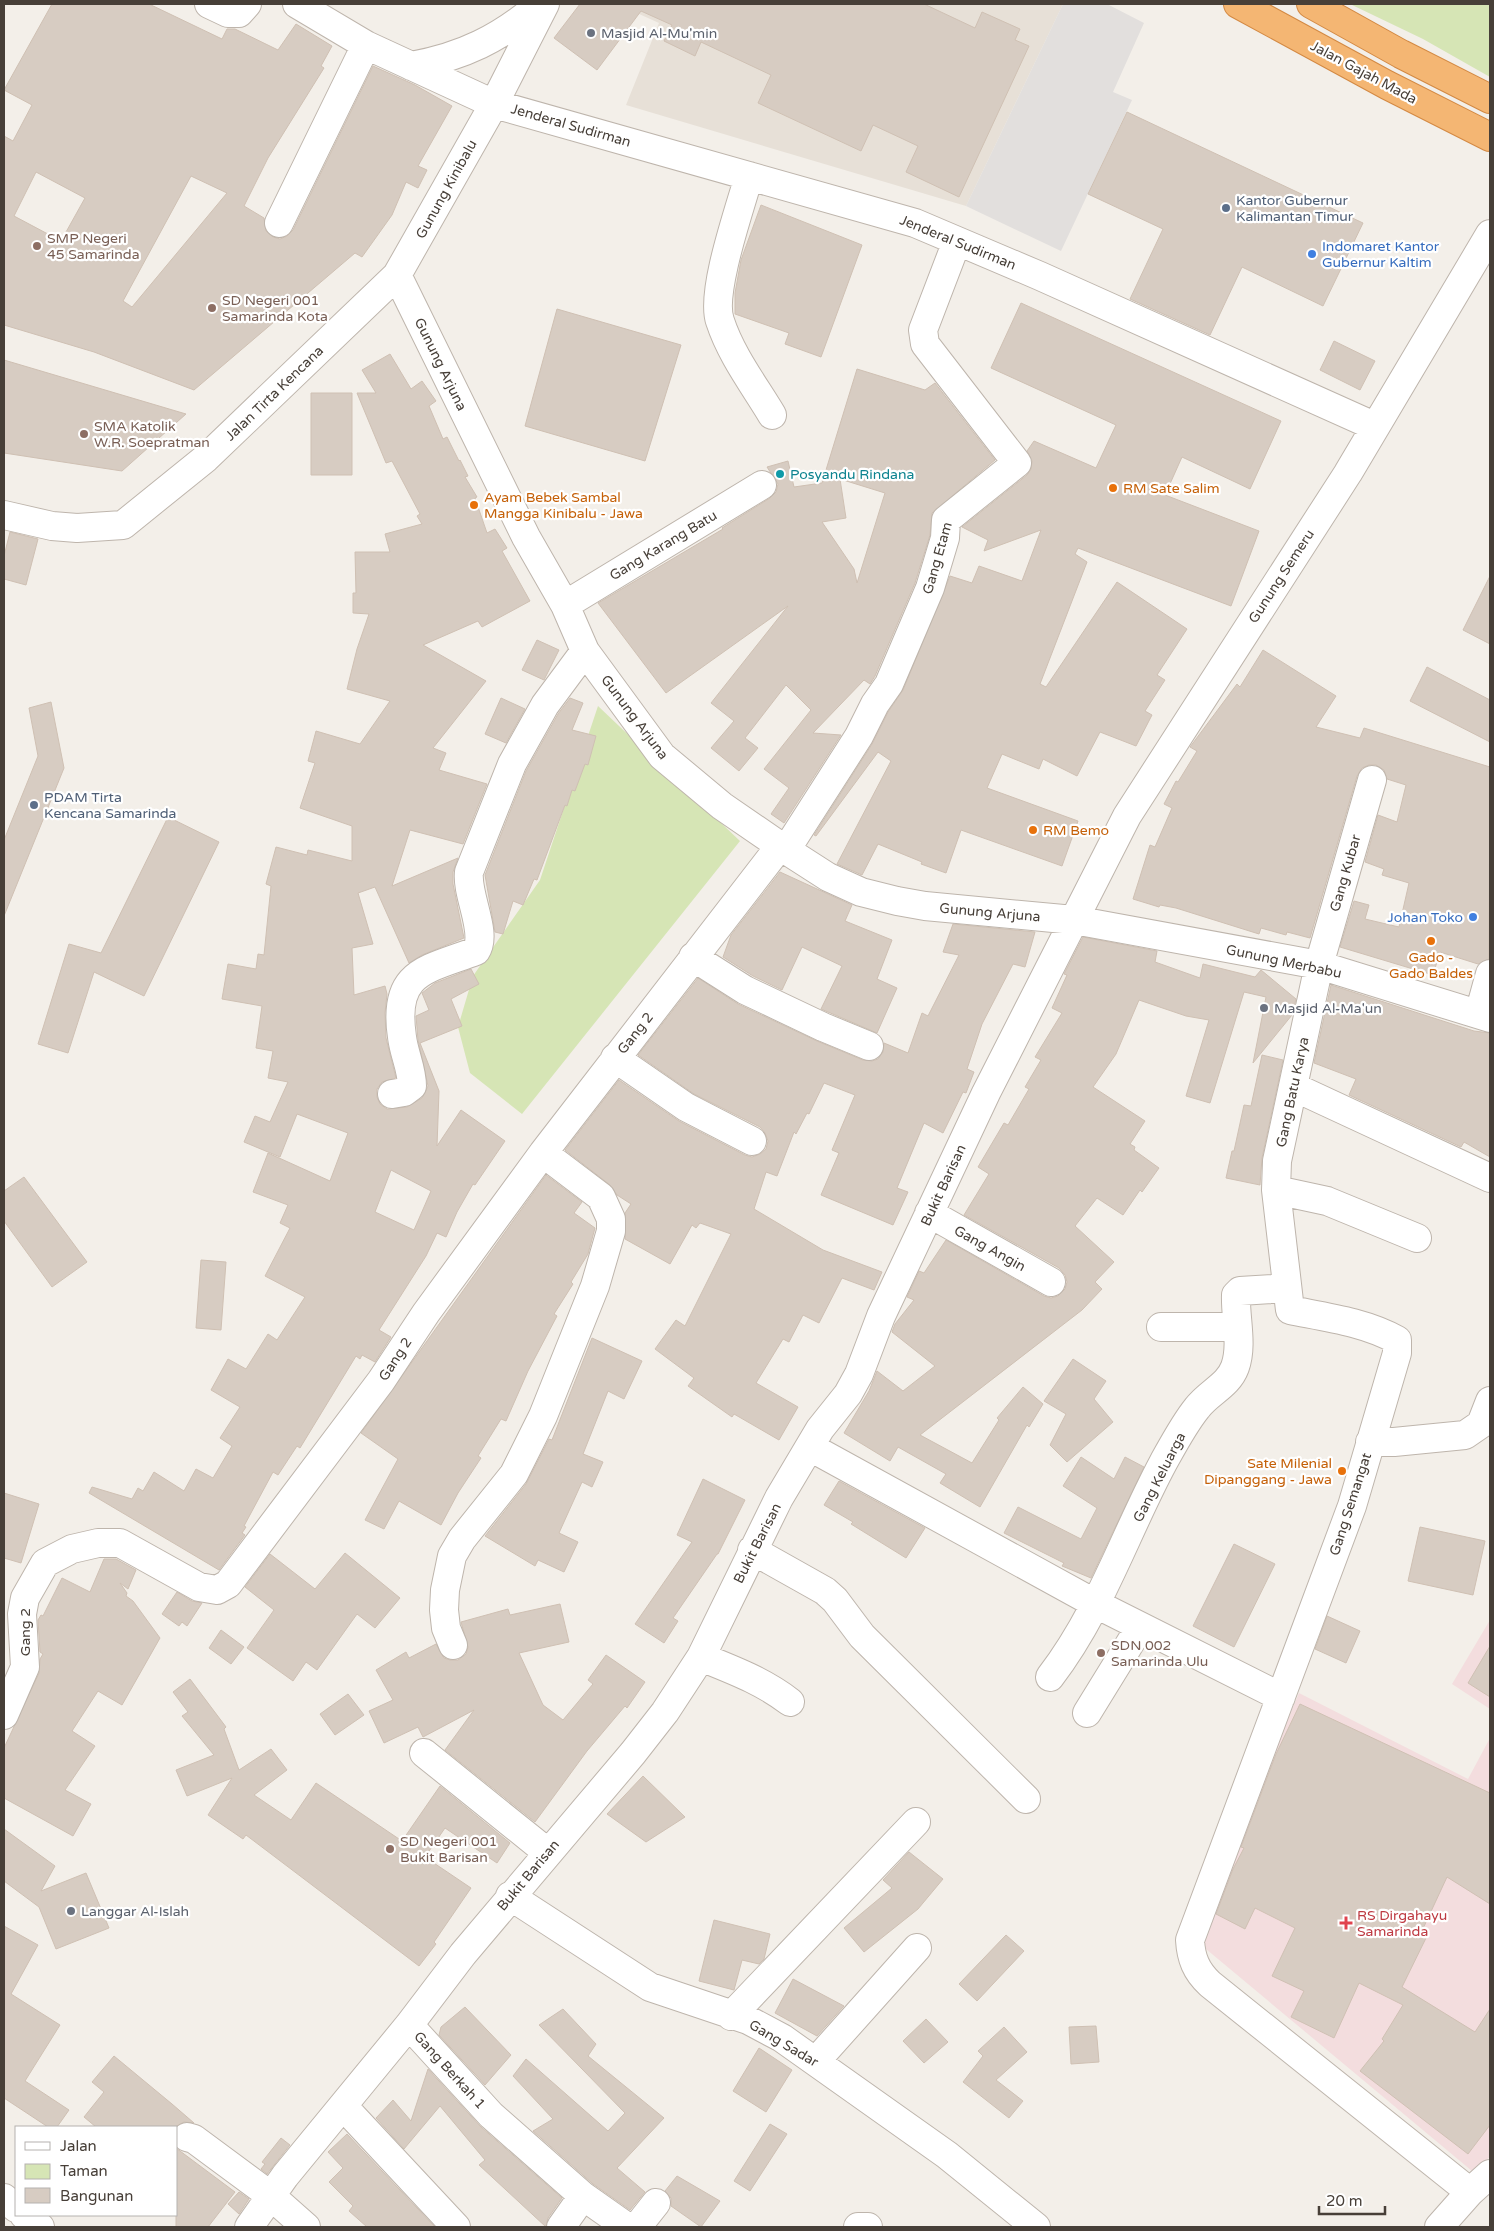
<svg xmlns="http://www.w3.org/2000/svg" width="1494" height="2231" font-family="'Varela Round',sans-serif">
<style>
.residential{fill:#e7e0d7}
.medical{fill:#f3ddde}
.green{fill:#d6e5b5}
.parking{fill:#e2dfdd}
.building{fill:#d7ccc2;stroke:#cfc0b3;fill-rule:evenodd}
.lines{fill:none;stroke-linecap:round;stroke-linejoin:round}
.minor-casing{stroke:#beb5ac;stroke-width:30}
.highway-casing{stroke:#d38943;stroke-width:30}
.minor{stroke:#fff;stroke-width:28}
.highway{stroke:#f4b673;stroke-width:28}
.worship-dot{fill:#6b7280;stroke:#fff;stroke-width:2}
.service-dot{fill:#5c6f8a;stroke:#fff;stroke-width:2}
.education-dot{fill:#8d6e63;stroke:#fff;stroke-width:2}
.shop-dot{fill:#3f7fe0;stroke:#fff;stroke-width:2}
.culture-dot{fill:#0f9aa8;stroke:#fff;stroke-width:2}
.food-dot{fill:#e8710a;stroke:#fff;stroke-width:2}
.health-dot{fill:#e0444e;stroke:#fff;stroke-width:2}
.labels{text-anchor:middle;stroke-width:4.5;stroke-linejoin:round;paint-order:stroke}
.worship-label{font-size:14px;fill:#5b616d;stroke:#fff;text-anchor:start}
.street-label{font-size:14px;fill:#473f38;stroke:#fff}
.service-label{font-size:14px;fill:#4e5e75;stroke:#fff;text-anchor:start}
.education-label{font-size:14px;fill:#785e54;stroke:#fff;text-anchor:start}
.shop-label{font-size:14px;fill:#366cbe;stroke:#fff;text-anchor:start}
.culture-label{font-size:14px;fill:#0d838f;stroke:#fff;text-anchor:start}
.food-label{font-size:14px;fill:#c56008;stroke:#fff;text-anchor:start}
.health-label{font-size:14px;fill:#be3a42;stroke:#fff;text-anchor:start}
</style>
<rect width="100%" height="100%" fill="#f3efe9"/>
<path class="residential" d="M617 4H1063L966 206 626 105 659 23Z"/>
<path class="medical" d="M1490 1620V1709L1452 1684Z
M1299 1693 1468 1779 1490 1738V2157L1472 2171 1206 1949 1200 1933 1205 1913Z"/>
<path class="green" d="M1350 4H1490V77L1423 39Z
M598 706 740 841 522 1114 470 1073 458 1027 473 976 540 880Z"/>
<path class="parking" d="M1063 4H1107L1144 23 1113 92 1132 100 1061 251 966 206Z"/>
<path class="building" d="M52 4H149L222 39 227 29H235L278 50 296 24 332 46 321 66 324 68 268 158 244 206 264 218 266 231 273 237 280 239 287 236 293 230 373 66 415 85 452 106 418 166 427 170 418 188 406 182 392 215 362 257 355 253 194 390 94 352 4 325V136L13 141 32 105 4 90ZM36 172 85 198 61 241 14 216ZM191 176 227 193 132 307 123 301Z
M580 4H924L975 28 982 12 1020 29 1015 40 1029 46 959 197 906 172 918 146 873 125 861 151 758 103 771 75 701 42 695 56 664 41 672 25 641 11 597 70 554 38Z
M1127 112 1363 223 1323 306 1242 267 1210 335 1130 299 1163 229 1088 194Z
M761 205 862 245 821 357 785 344 789 333 735 314V293L741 260Z
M1021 303 1281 421 1250 489 1182 457 1165 495 1259 531 1231 606 1078 548 1075 554 1087 562 1040 684 1046 687 1117 582 1187 629 1157 675 1165 680 1145 711 1152 715 1136 746 1100 732 1077 776 1043 759 1039 769 1002 754 987 788 1078 821 1062 866 961 830 946 873 921 864 922 862 878 844 862 875 837 864 891 761 878 752 816 836 814 835 872 744 888 712 903 690 950 576 972 583 979 566 1022 581 1041 530 984 551 988 540 962 527 1027 475 1031 469 1032 461 1027 451 1034 441 1096 468 1116 425 991 368Z
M557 309 681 345 645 461 525 426Z
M1334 341 1375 361 1360 390 1320 370Z
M390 354 411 389 422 381 436 401 429 406 443 439 447 437 459 461 460 460 468 476 465 477 477 497 475 498 487 533 495 529 507 548 502 551 530 601 482 627 478 621 423 645 486 681 433 748 446 753 439 770 487 784 463 844 410 830 392 886 458 858 453 872V884L464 938 422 955 409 963 375 887 358 893 373 944 352 948 354 995 385 986 387 994 385 1013 386 1038 396 1078 382 1082 377 1089V1097L380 1104 387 1109 407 1107 422 1098 428 1086 418 1040 416 1016 429 1010 422 993 435 983 471 969 479 984 451 999 462 1026 420 1043 439 1091 437 1146 461 1110 505 1141 475 1185 473 1184 457 1212 446 1237 437 1233 426 1256 379 1330 391 1337 375 1362 362 1355 360 1359 356 1356 300 1448 297 1446 278 1475 273 1472 244 1526 246 1527 242 1533 245 1535 219 1570 89 1493 92 1487 132 1499 138 1488 143 1491 154 1472 184 1491 196 1469 213 1478 232 1446 220 1438 240 1407 211 1390 228 1359 246 1369 268 1334 277 1340 305 1297 265 1276 290 1228 280 1223 288 1205 253 1192 268 1153 330 1181 348 1133 297 1114 280 1157 244 1142 255 1116 270 1122 288 1082 268 1078 273 1051 256 1048 262 1006 222 999 228 964 256 969 258 954 264 955 271 886 266 884 276 847 307 855 308 850 352 861V826L300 808 315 763 308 761 316 731 360 744 390 701 347 689 357 649 369 614 353 613V593H356L355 552H390L385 534 422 524 417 516 420 514 392 461 386 463 357 393H376L362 370ZM391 1170 431 1191 414 1230 375 1212Z
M4 360 186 414 122 471 4 453Z
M857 369 925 390 935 383 995 460 932 513 930 535 915 583 875 676 870 684 864 680 813 733 841 735 784 823 771 814 789 788 764 769 811 710 786 685 745 738 758 748 739 771 711 748 734 721 711 703 788 606 666 693 598 603 723 529 722 528 770 498 776 492 778 484 767 467 788 461 794 487 822 483ZM840 479 885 493 857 583 854 569 822 522 846 518Z
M311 393H352V475H311Z
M10 532 38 539 26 585 4 579V556Z
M1490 576V644L1463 630Z
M537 640 559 650 544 680 522 670Z
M1263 650 1336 696 1316 727 1360 738 1364 728 1490 767 1489 959 1478 964 1440 952 1433 975 1340 947 1354 901 1369 905 1365 919 1399 927 1409 883 1382 875 1384 869 1365 862 1378 815 1397 822 1406 785 1387 779 1384 770 1376 765H1369L1362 768 1357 776 1310 938 1287 932 1286 935 1261 928 1259 934 1176 908 1160 905 1159 907 1133 899 1150 845 1155 847 1172 808 1164 804 1176 781 1178 782 1197 751 1190 747 1237 684 1240 687Z
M1427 667 1490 700V742L1410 701Z
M501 698 525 709 506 743 485 734Z
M570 698 583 703 572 730 596 736 588 765 585 764 575 791 572 790 567 806 565 805 537 880 534 879 523 905 513 901 503 934 495 932 485 875 526 771 558 714Z
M51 702 64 768 4 916V840L38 756 29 708Z
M168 817 219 842 144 996 94 972 68 1053 38 1044 69 944 101 953Z
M780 872 852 905 845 921 892 940 877 979 897 988 877 1033 821 1009 842 966 802 947 782 990 753 976 723 957 731 935Z
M953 924 1035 932 1025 967 1013 964 982 1024 967 1069 974 1072 966 1093 963 1092 943 1133 924 1123 897 1188 908 1192 893 1225 821 1195 839 1153 832 1150 855 1095 824 1083 809 1114 807 1113 796 1134 794 1132 777 1176 766 1172 754 1209 823 1250 882 1272 874 1290 842 1278 819 1323 803 1315 789 1342 783 1339 756 1383 798 1407 779 1440 734 1414 732 1417 688 1386 694 1378 655 1349 676 1320 685 1326 731 1234 700 1223 696 1228 692 1225 670 1264 625 1239V1213L631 1204 617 1195 610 1185 565 1150 619 1080 679 1121 745 1155 752 1157 760 1154 766 1149 768 1141 765 1133 760 1127 694 1094 638 1055 698 978 738 1004 817 1041 863 1060 872 1061 878 1059 883 1052 884 1043 908 1053 922 1013 928 1016 959 955 943 952Z
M1083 937 1157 951 1155 962 1200 978 1203 964 1255 977 1261 970 1296 999 1292 1015 1253 1063 1266 997 1244 992 1210 1103 1186 1096 1209 1020 1186 1016 1139 1000 1116 1054 1093 1087 1145 1121 1130 1144 1135 1147 1134 1150 1159 1168 1142 1192 1140 1190 1123 1215 1097 1198 1075 1226 1114 1262 1095 1282 1102 1289 1082 1310 920 1435 972 1463 999 1420 997 1418 1023 1387 1043 1404 1029 1427 1027 1425 980 1507 940 1483 946 1474 898 1447 890 1461 844 1433 869 1391 877 1371 903 1391 935 1366 892 1332 895 1324 914 1300 907 1297 919 1271 924 1273 946 1240 1044 1296 1051 1298 1058 1296 1065 1289 1067 1282 1065 1275 1059 1268 964 1215 989 1174 978 1167 1004 1123 1008 1125 1029 1089 1025 1087 1041 1060 1035 1057 1062 1013 1052 1008 1067 975 1064 974Z
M1331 985 1474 1031 1490 1033V1157L1464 1142 1461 1147 1349 1095 1356 1079 1314 1063Z
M1262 1055 1283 1060 1262 1158 1260 1185 1226 1178 1232 1151H1234L1244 1105 1251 1106Z
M546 1175 582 1202 574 1213 595 1228 588 1254 571 1282 573 1284 554 1314 557 1316 528 1371 506 1421 501 1419 478 1456 481 1458 458 1493 441 1525 399 1501 384 1529 365 1520 398 1459 361 1433Z
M24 1177 87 1262 52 1287 4 1221V1191Z
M201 1260 226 1262 221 1330 196 1328Z
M592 1338 642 1361 624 1399 608 1391 583 1454 603 1462 592 1487 582 1482 559 1533 578 1542 564 1572 538 1560 535 1566 485 1536 526 1484 549 1439 552 1440Z
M1073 1359 1106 1381 1094 1399 1113 1422 1067 1462 1050 1445 1066 1414 1044 1401Z
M1081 1457 1114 1479 1125 1457 1144 1467 1091 1578 1062 1566 1064 1563 1004 1533 1018 1507 1081 1539 1097 1508 1063 1486Z
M703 1479 745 1500 718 1554H717L673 1618 678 1621 664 1643 635 1624 692 1542 677 1535Z
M839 1481 925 1528 906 1558 851 1524 853 1522 824 1505Z
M4 1493 39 1504 21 1563 4 1558Z
M1420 1527 1485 1541 1473 1595 1408 1581Z
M1234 1544 1275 1564 1234 1647 1193 1626Z
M345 1553 400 1598 375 1628 357 1614 317 1670 306 1662 293 1681 247 1648 274 1610 245 1587 270 1554 315 1589Z
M104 1559H116L136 1570 128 1589 120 1583 127 1593 126 1596 133 1601 160 1638 122 1705 98 1691 72 1731 95 1746 65 1790 91 1804 73 1836 4 1798V1748L39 1673 40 1659 43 1654 40 1652 38 1620 41 1615 43 1616 62 1578 90 1592Z
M177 1592 192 1601 202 1603 187 1626 182 1622 179 1626 162 1614Z
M560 1604 569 1642 519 1653 543 1705 563 1720 593 1684 588 1680 606 1655 645 1682 627 1708 625 1706 587 1751 535 1822 445 1750 474 1710 423 1737 418 1727 384 1743 369 1711 393 1700 376 1670 406 1652 409 1658 436 1644 444 1658 450 1660H458L466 1654 468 1647 461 1622 508 1609 510 1615Z
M1327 1616 1360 1631 1346 1663 1315 1649Z
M221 1630 244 1647 231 1664 209 1648Z
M1490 1646V1697L1468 1683Z
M190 1679 226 1727 224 1729 239 1770 271 1749 287 1770 254 1795 291 1820 316 1783 402 1841 440 1786 510 1843 497 1863 445 1828 425 1857 471 1888 434 1942 436 1944 419 1966 246 1835 243 1839 208 1815 232 1778 187 1796 176 1770 214 1755 182 1716 188 1712 173 1692Z
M348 1694 364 1715 335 1735 320 1714Z
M1300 1704 1490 1793V1904L1447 1877 1421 1933 1427 1936 1402 1987 1475 2032 1490 2009V2125L1468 2154 1360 2071 1384 2041 1382 2039 1403 2005 1359 1983 1334 2038 1291 2017 1304 1991 1272 1976 1295 1928 1255 1908 1245 1929 1216 1914 1233 1869 1244 1848 1241 1847 1276 1754Z
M643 1776 685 1817 646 1842 607 1814Z
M4 1829 55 1866 41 1891 86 1873 109 1928 56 1949 39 1907 4 1881Z
M909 1852 943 1879 918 1909 864 1952 844 1928 892 1888 883 1880Z
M714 1920 770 1934 764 1959 759 1964 742 1960 734 1990 699 1981Z
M4 1926 38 1945 11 1994 60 2025 25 2081 69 2110 57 2127H48L4 2098Z
M1006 1935 1024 1951 977 2001 959 1984Z
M793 1979 844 2006 817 2036 775 2013Z
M465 2007 511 2055 485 2085 439 2035 441 2027Z
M563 2009 596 2044 588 2056 664 2118 617 2168 645 2192 630 2210 593 2184 533 2131 553 2119 513 2076 526 2059 608 2131 625 2113 539 2025Z
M926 2019 948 2042 924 2063 903 2041Z
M1096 2026 1099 2062 1071 2064 1069 2027Z
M1004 2027 1027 2052 996 2080 1023 2101 1009 2118 963 2082 983 2056 978 2051Z
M759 2048 792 2070 766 2112 733 2091Z
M114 2056 172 2104 194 2123 184 2122 175 2127H96L84 2117 104 2092 92 2082Z
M428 2069 481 2127 562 2198 548 2218 546 2227 479 2165 485 2160 440 2106 404 2149 376 2118 393 2100 411 2121Z
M770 2124 787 2134 750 2191 734 2181Z
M347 2134 435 2227H367L349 2211 353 2206 329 2182 343 2168 328 2152Z
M281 2138 290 2145 267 2174 261 2169 265 2164 262 2162Z
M176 2148 235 2192 208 2227H176Z
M677 2176 720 2201 701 2227 671 2206V2198L665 2191Z
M239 2192 249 2199 239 2214 228 2204Z"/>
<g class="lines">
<g class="minor-casing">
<path id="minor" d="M209 4 228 13H239L247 4
M297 4 366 45 494 104 915 223 1040 276 1374 426
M411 66C462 57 501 38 540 4
M749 176C740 208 710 293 720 321 731 355 754 385 772 415
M279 223 366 45
M397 275 526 537 565 605 585 651 662 756 722 806 786 850 828 877 861 892 897 901 925 906 1074 920 1319 965 1490 1018
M4 515 52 526 77 528 123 525 206 458 397 275 494 104 545 4
M565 605 762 485
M1372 780 1319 965 1277 1161 1276 1190 1290 1310C1325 1317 1365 1322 1397 1340V1353L1352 1506 1190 1940C1191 1958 1196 1971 1210 1984L1470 2192
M786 850 859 736 875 704 889 684 930 588 945 538 946 520 1017 463 925 344 923 330 957 241
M693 957 745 990 823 1027 869 1046
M1479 1014 1490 974
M615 1058 686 1107 752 1141
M1294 1087 1490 1178
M392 1094 404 1092 412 1086C412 1069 404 1054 402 1037 392 971 426 970 476 951 488 933 466 895 469 872L512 764 545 705 585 651
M1276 1190 1327 1201 1417 1238
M929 1213 1051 1282
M1161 1327H1237
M1370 1442H1394L1465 1435 1481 1424 1490 1401
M810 1447 1096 1604 1281 1697
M752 1550 825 1591 835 1600 862 1636 1026 1799
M453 1645 446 1628 444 1610 445 1590 452 1556 462 1539 514 1474 543 1416 595 1286 611 1231V1219L601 1197 543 1153
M701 1657C733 1670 763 1681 790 1702
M1050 1677C1100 1612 1125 1534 1163 1463 1173 1445 1184 1424 1197 1408 1209 1392 1228 1386 1235 1367 1243 1345 1235 1317 1236 1295L1240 1291 1287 1288
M1087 1713 1140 1627
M4 1715 25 1667 22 1614 25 1598 45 1563 72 1549 98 1543H120L199 1587 217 1590 228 1584 381 1381 426 1313 543 1153 780 846
M424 1753 547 1852
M510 1896 650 1987 748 2020 782 2038 947 2155 1036 2227
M731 2016 916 1822
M409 2025 491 2115 583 2196 627 2227
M816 2061 917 1948
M343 2106 456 2227
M187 2137 194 2139 271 2196 306 2227
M4 2198 16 2208
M24 2215 40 2227
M249 2227 285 2176 409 2025 463 1954 633 1753 665 1712 701 1657 779 1498 820 1429 848 1394 859 1374 881 1316 986 1093 1127 816 1348 473 1490 234
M561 2227 583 2196
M637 2227 656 2203
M858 2227H868
M1439 2227 1470 2192 1490 2174"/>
</g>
<g class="highway-casing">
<path id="highway" d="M1238 4 1387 85 1490 137
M1311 4 1401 54 1490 99"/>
</g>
<use href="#minor" class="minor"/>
<use href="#highway" class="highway"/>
</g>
<g class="worship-dot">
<circle cx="591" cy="33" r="5"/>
<circle cx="1264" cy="1008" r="5"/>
<circle cx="71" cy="1911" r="5"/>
</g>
<g class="service-dot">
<circle cx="1226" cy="208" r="5"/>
<circle cx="34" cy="805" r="5"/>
</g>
<g class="education-dot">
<circle cx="37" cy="246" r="5"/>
<circle cx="212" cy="308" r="5"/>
<circle cx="84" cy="434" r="5"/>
<circle cx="1101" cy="1653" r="5"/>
<circle cx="390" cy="1849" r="5"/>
</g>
<g class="shop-dot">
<circle cx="1312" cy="254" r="5"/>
<circle cx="1473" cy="917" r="5"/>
</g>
<circle class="culture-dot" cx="780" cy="474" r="5"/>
<g class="food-dot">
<circle cx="1113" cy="488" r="5"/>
<circle cx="474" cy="505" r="5"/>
<circle cx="1033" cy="830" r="5"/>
<circle cx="1431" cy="941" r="5"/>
<circle cx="1342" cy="1471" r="5"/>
</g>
<path class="health-dot" d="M1343.5 1915.5h5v5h5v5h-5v5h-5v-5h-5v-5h5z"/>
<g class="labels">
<g class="worship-label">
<text x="601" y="38">Masjid Al-Mu'min</text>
<text x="1274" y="1013">Masjid Al-Ma'un</text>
<text x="81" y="1916">Langgar Al-Islah</text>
</g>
<g class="street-label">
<text transform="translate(1364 72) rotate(28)" y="5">Jalan Gajah Mada</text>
<text transform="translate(571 125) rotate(16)" y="5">Jenderal Sudirman</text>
<text transform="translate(446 189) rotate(-61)" y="5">Gunung Kinibalu</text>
<text transform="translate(958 242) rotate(22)" y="5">Jenderal Sudirman</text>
<text transform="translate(441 364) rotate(64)" y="5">Gunung Arjuna</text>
<text transform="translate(274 393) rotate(-44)" y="5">Jalan Tirta Kencana</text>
<text transform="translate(663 545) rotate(-31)" y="5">Gang Karang Batu</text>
<text transform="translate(937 558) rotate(-74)" y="5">Gang Etam</text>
<text transform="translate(1281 576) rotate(-57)" y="5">Gunung Semeru</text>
<text transform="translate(635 717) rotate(53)" y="5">Gunung Arjuna</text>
<text transform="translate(1345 873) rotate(-74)" y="5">Gang Kubar</text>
<text transform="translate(990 912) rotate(5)" y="5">Gunung Arjuna</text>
<text transform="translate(1284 961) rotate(12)" y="5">Gunung Merbabu</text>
<text transform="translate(635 1033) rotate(-52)" y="5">Gang 2</text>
<text transform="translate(1292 1092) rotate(-78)" y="5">Gang Batu Karya</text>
<text transform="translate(943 1185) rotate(-65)" y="5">Bukit Barisan</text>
<text transform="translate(990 1248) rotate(29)" y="5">Gang Angin</text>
<text transform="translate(395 1359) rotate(-57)" y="5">Gang 2</text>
<text transform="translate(1159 1477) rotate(-63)" y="5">Gang Keluarga</text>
<text transform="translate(1350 1504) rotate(-72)" y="5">Gang Semangat</text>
<text transform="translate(757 1543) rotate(-63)" y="5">Bukit Barisan</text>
<text transform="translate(25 1632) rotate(-90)" y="5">Gang 2</text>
<text transform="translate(528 1875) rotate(-50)" y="5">Bukit Barisan</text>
<text transform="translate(784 2043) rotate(31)" y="5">Gang Sadar</text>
<text transform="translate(450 2070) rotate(48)" y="5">Gang Berkah 1</text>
</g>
<g class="service-label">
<text x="1236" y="205">Kantor Gubernur<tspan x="1236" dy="16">Kalimantan Timur</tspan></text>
<text x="44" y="802">PDAM Tirta<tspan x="44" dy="16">Kencana Samarinda</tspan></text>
</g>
<g class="education-label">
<text x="47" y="243">SMP Negeri<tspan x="47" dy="16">45 Samarinda</tspan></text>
<text x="222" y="305">SD Negeri 001<tspan x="222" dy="16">Samarinda Kota</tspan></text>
<text x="94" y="431">SMA Katolik<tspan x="94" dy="16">W.R. Soepratman</tspan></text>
<text x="1111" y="1650">SDN 002<tspan x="1111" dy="16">Samarinda Ulu</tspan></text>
<text x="400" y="1846">SD Negeri 001<tspan x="400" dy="16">Bukit Barisan</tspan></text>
</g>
<g class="shop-label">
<text x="1322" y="251">Indomaret Kantor<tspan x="1322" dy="16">Gubernur Kaltim</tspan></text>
<text x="1463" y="922" text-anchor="end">Johan Toko</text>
</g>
<g class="culture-label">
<text x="790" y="479">Posyandu Rindana</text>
</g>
<g class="food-label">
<text x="1123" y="493">RM Sate Salim</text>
<text x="484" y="502">Ayam Bebek Sambal<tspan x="484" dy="16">Mangga Kinibalu - Jawa</tspan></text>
<text x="1043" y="835">RM Bemo</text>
<text x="1431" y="962" text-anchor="middle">Gado -<tspan x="1431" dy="16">Gado Baldes</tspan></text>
<text x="1332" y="1468" text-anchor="end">Sate Milenial<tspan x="1332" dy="16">Dipanggang - Jawa</tspan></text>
</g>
<g class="health-label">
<text x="1357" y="1920">RS Dirgahayu<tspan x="1357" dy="16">Samarinda</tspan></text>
</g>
</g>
<rect width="1494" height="2231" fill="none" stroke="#473f38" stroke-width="10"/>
<rect x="15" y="2126" width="162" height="90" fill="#ffffff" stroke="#b5b2af"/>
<rect x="25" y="2142" width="25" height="8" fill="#ffffff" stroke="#b5b2af"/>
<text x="60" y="2151" font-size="15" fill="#473f38">Jalan</text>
<rect x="25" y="2164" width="25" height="15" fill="#d6e5b5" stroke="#b5b2af"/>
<text x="60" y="2176" font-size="15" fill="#473f38">Taman</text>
<rect x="25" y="2188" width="25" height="15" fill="#d7ccc2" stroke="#b5b2af"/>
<text x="60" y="2201" font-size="15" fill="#473f38">Bangunan</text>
<path d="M1319 2206v8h66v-8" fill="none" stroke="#473f38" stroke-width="2.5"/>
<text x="1326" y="2206" font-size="15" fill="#473f38" stroke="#ffffff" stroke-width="4" paint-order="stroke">20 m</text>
</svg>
